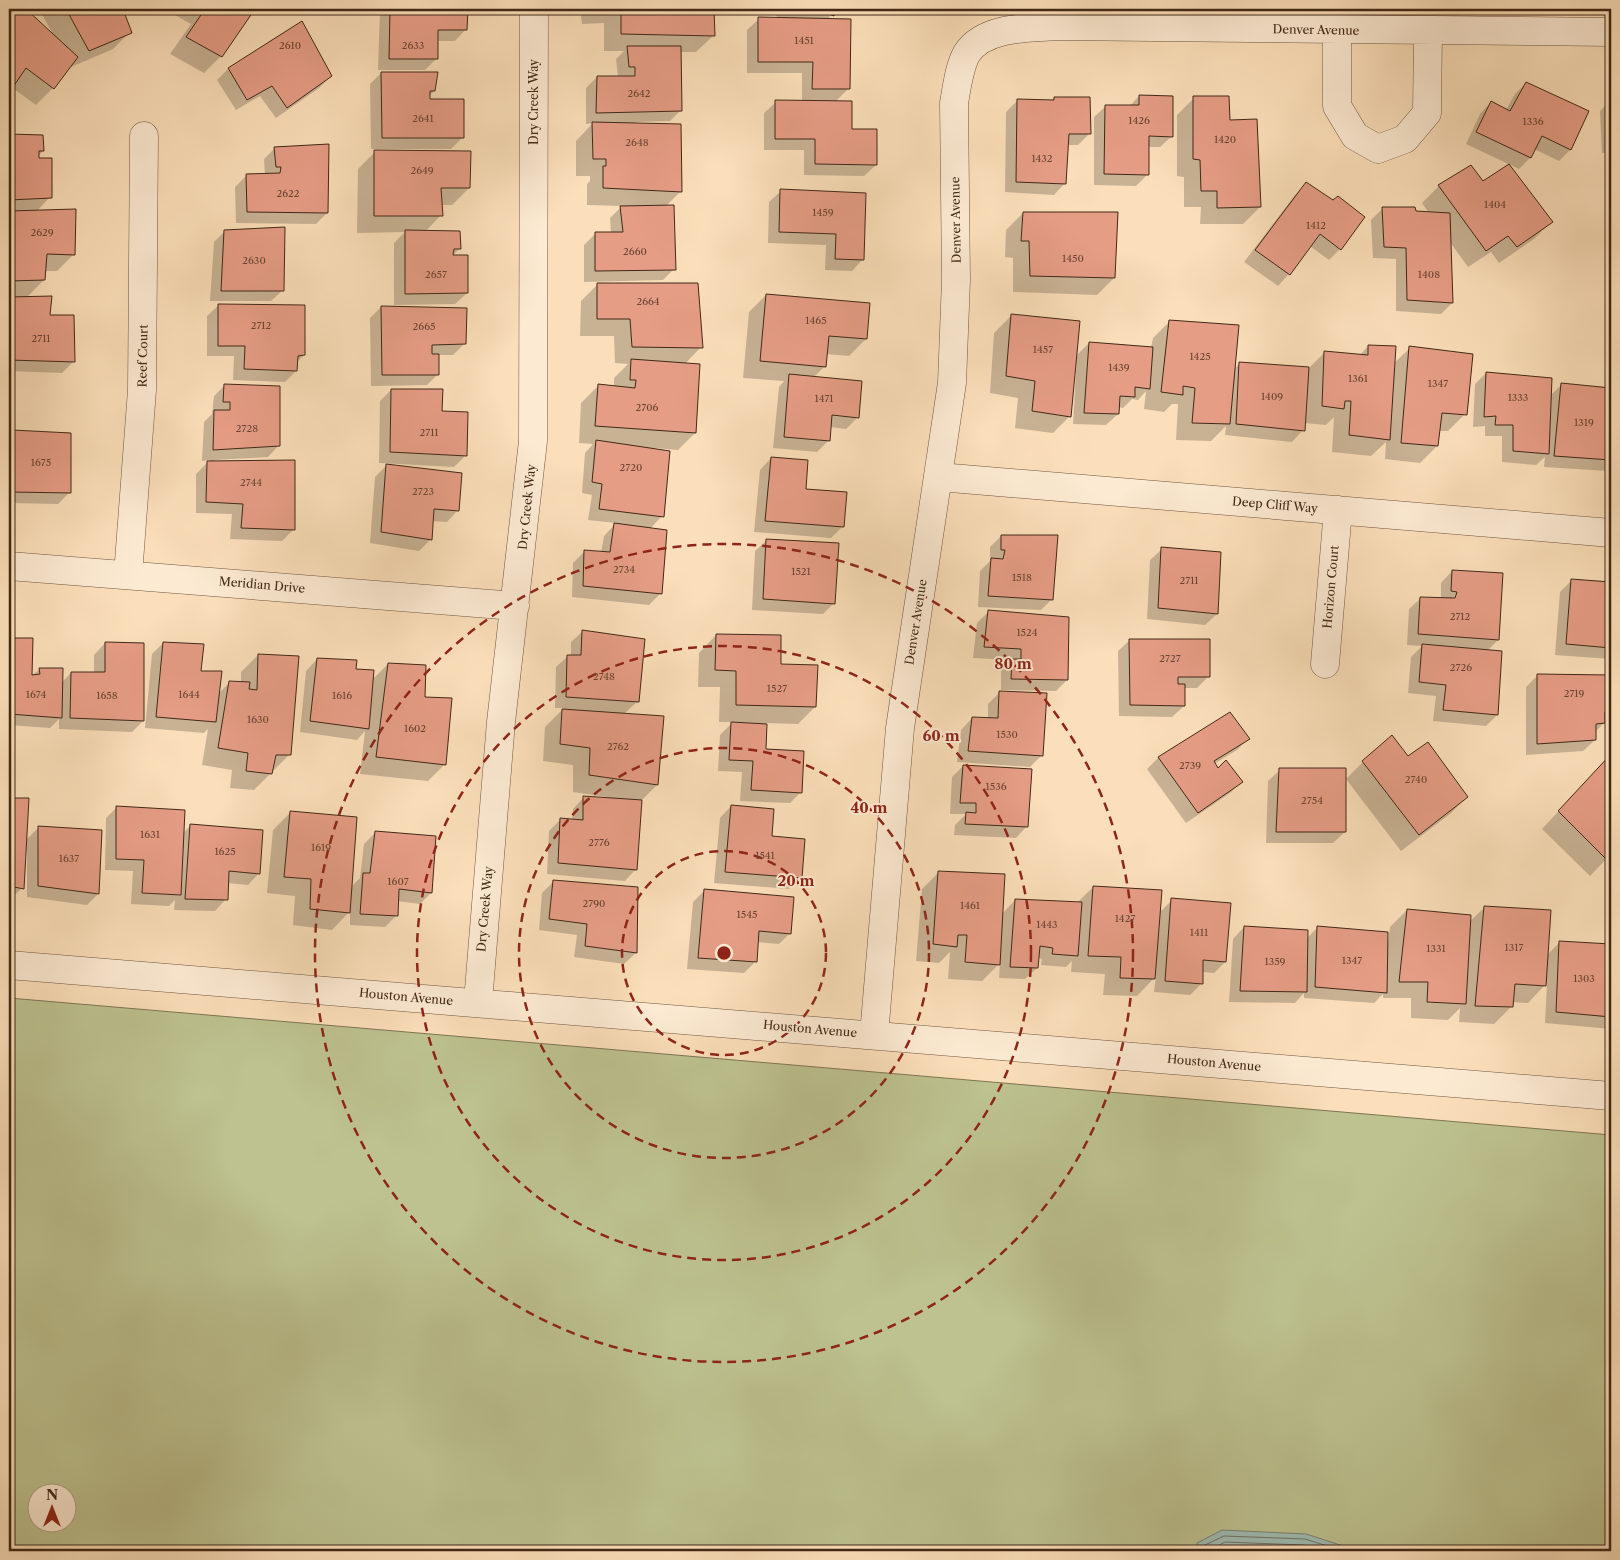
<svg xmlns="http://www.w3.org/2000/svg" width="1620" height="1560" font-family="'Libre Caslon Text',serif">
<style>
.green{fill:#bdc290;stroke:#7f7553;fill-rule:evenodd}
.water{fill:#9fbcb3;stroke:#798174}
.shadow{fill:#0003}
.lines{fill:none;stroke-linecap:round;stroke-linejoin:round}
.shore{stroke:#707264;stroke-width:1}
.building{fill:#e69d86;stroke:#412816}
.street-casing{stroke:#70563f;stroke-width:29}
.street{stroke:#fcead2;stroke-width:28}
.ring{fill:none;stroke:#8f2418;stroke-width:2.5;stroke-dasharray:9 6}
.labels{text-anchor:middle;stroke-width:4;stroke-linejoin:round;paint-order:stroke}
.number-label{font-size:10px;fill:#6a4532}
.street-label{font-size:12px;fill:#412816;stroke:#fcead2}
.centre{fill:#8f2418;stroke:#fcead2;stroke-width:2.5}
.ring-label{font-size:15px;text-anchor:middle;font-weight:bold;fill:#8f2418;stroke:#fcead2;stroke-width:4;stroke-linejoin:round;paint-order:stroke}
</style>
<rect width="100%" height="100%" fill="#fbdfba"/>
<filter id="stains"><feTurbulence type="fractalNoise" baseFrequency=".004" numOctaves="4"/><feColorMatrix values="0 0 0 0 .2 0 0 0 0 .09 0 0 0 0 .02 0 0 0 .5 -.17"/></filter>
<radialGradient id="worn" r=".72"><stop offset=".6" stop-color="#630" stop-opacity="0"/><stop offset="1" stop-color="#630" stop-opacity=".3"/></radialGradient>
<path class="green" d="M9 998 1611 1135V1551H9ZM38 1492H68V1522H38Z"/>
<path class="water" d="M1222 1530 1306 1534 1359 1551H1197V1543Z"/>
<path class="shadow" d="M9 9H24L54 36 39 9H127L123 13 130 32 113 49 71 67 70 65 53 88 36 105 11 87 9 90Z
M170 9H253L221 56 204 73 170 54 191 24 168 11Z
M380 9H466V29L455 41H437L436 59 425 70H378Z
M580 9H713L714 35 696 52H680L681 110 670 121 635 122 681 191 666 206 674 269 663 280 584 282V245L596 233H611L610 218 622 206 587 205V184L590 181V176H576V141L593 123 586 124V88L597 77H618L616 59 624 51H604V23L582 24Z
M779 9H835L828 19 849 88 835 102 876 165 864 176 804 175V150H764V113L776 102H802V73H747V30L759 19H782L776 16Z
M302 23 331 76 319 88 276 118 260 96 236 110 217 80 228 69Z
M381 73 434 91 429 96V100L462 138 451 149H371L370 84Z
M1526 83 1570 150 1559 161 1534 149 1530 158 1519 169 1466 144 1480 114 1491 102 1506 110 1515 94Z
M1139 96 1172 136 1160 147H1147V175L1136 186 1094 185V117L1106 106H1130Z
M1054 98 1090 133 1078 145H1067L1065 183 1054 195 1005 192 1006 112 1018 100 1051 101Z
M1194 98 1229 121 1260 207 1243 224H1200L1201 207H1184V177L1177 176V115Z
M1611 100V153H1602L1600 111Z
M9 135 42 136 43 151 38 156 50 197 37 211 74 254 57 271H45L44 280 26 298 49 316 73 362 62 373 9 371Z
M275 148 327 213 316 224 236 223 235 187 247 175H265L264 159Z
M375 152 469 188 452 205H441V215L425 232 459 249 451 257 467 293 455 304 394 305V243L405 232 357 233 358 169Z
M1483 183 1551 222 1534 239 1499 263 1491 252 1468 267 1450 242 1452 303 1441 314 1396 311V259L1373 258 1371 220 1383 208 1429 213 1422 203 1439 186Z
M1306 184 1340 249 1329 260 1310 246 1289 274 1278 286 1244 262 1295 195Z
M781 191 865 194 863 259 852 271 825 270 826 245 768 243 769 202Z
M1023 213 1114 278 1097 295 1013 292V258L1005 257 1006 230Z
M225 231 283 290 271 301H210L214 242Z
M1611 240V258L1606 246Z
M598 284 701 347 684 365 695 433 678 450 653 448 662 516 650 529 665 531 660 594 649 605 572 597 573 563 585 551 601 553 604 536 616 523 588 520 592 495 582 493 585 453 593 444 579 443 581 403 598 386 614 387V378L628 364 615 363 614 336H580L581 301Z
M766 295 866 339 849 356 826 354 825 366 813 378 858 417 846 429 830 427 828 441 817 452 773 448 779 387 784 381 743 378 749 312Z
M219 305 304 355 296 363V371L285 382 233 380 234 356H207V316Z
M381 307 465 343 453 355H438V374L427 385 371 386 370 318Z
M1011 316 1070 416 1053 433 1015 428 1018 398 990 393 994 333Z
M1170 321 1233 370 1240 363 1309 368 1324 353 1359 356 1368 346 1393 364 1410 348 1465 414 1448 431H1439L1437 446 1420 463 1385 459 1386 442 1371 456 1332 452 1334 417 1326 425 1304 423 1303 430 1292 442 1225 435 1226 426 1211 441 1176 440 1178 404H1172L1164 412 1144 409 1146 391 1138 400 1132 399 1123 408 1118 407V414L1106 425 1073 424 1077 355 1089 343 1151 348 1153 338Z
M1486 373 1550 396 1562 384 1611 389V468L1608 471 1544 467 1545 457 1536 465 1502 462V436H1485V426L1473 427 1475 384Z
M225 385 279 445 268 457 215 460V462L293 530 282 541 230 539 232 514 196 513V474L210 460 202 461 204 422 212 414 214 396Z
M391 390 440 412 466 455 454 467 379 463 380 401Z
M12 432 69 493 58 504 9 503V435Z
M771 458 843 526 831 538 754 532 760 470Z
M388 464 458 510 447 522 432 521 431 539 419 551 370 543 375 477Z
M1001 536 1052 599 1041 610 978 607 980 571 990 561V547Z
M767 540 834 603 823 614 752 610 755 551Z
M1162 549 1217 614 1205 625 1147 619 1150 560Z
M1452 571 1498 640 1487 651 1497 715 1486 726 1433 721 1436 696 1408 693 1411 657 1422 646 1407 645 1409 609 1421 598 1441 599V583Z
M1572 580 1611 583 1609 624H1611V659L1555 655 1560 592Z
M988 612 1067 680 1056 691 1001 690V671L1010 660 973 658 977 623Z
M583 631 638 701 624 714 657 785 641 801 636 869 625 881 547 874 549 831 560 820 572 821 573 809 584 797 607 799V797L573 792V765L543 761 545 727 564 708H555L556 667 568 656H571V642Z
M716 635 779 666 815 707 798 724 766 723 764 750 801 792 790 803 740 801 742 772 718 771 720 735 733 722H719L720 687H698L699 653Z
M9 639H31V676L40 669 61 683 71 673H94V655L105 643 143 721 132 732 59 729V719L50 728 9 725Z
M1130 640 1208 677 1197 688H1183L1184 706 1172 717 1119 716 1118 651Z
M163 643 199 672 218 694 230 682 241 683V672L258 655 290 754 254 790 230 788 232 770 202 765 208 729 204 733 145 728 152 654Z
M317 659 354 670 372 680 388 664 423 698 445 764 428 781 360 774 365 731 357 740 300 732 306 671Z
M1538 675 1611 676V723H1604L1595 732V740L1583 751 1526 755V687Z
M1000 692 1042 755 1030 767 957 762 961 730 972 718 988 719V704Z
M1230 714 1248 739 1237 750 1214 764 1218 770 1241 782 1230 793 1186 823 1147 769 1158 758Z
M1611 755V854L1590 876 1542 829Z
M1408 758 1467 797 1450 814 1401 851 1346 779 1363 762Z
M963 766 1027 826 1016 838 954 835 955 825 966 814H950L952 777Z
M1280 770 1345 832 1333 843H1266L1268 781Z
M9 799 27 800 25 841 39 827 98 894 87 905 27 897V841H25L22 888 11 899H9Z
M731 806 770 837 800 877 789 889 714 883 720 818Z
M117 807 183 833 191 825 259 873 248 885 227 883 226 899 215 911 174 910 175 900 169 906 131 904 133 871 105 870 106 818Z
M290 813 350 888 360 878 364 844 375 833 431 893 420 904 397 901V915L385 927 350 925V911L332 930 293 925 295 896 267 893 273 830Z
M939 872 1002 914 1015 900 1077 903 1093 887 1159 913 1172 900 1230 904 1225 962 1214 973 1202 972 1201 984 1190 995 1154 992 1156 976 1137 996 1103 995 1105 974 1071 972 1072 961 1066 967 1041 965 1042 959 1038 958 1037 968 1025 979 999 978 1000 963 982 981 948 979 950 952 939 963 916 961 922 889Z
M554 881 637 888 636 953 624 964 574 957 577 935 539 930 542 893Z
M704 891 790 933 779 944 757 942 755 962 744 973 687 969 693 902Z
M1484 908 1547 955 1560 942 1611 946V1029L1545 1023 1547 983 1528 1003 1512 1002 1511 1007 1494 1024 1459 1022 1460 1008 1448 1020 1411 1018V998H1383V994L1374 1003 1304 998V993L1295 1003 1229 1002 1233 939 1244 927 1307 938 1318 927 1388 944 1390 927 1407 910 1469 922Z"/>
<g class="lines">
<path class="shore" d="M1202 1551 1203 1546 1224 1536 1305 1539 1343 1551
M1208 1551 1225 1542 1304 1545 1323 1551"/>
</g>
<path class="building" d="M9 9H26L78 57 54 89 26 68 11 90 9 88Z
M66 9H123L132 33 89 51Z
M205 9H255L222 57 186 37Z
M390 9H468L467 30H438V59H389Z
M621 9H714L715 36 621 34Z
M816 9H836L834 16Z
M758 17 851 19 850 89H812L813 62H758Z
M302 21 332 76 287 108 272 86 247 100 228 68Z
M627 46H681L682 111 596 113 597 76H635V67H629Z
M381 72H438L435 91H430V99H464V138H382Z
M1526 82 1589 111 1571 150 1542 136 1531 158 1476 132 1491 101 1510 111Z
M1139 95 1173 96V137L1149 136V175L1104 174 1105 105H1139Z
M1193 96H1229L1230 120 1257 119 1261 207 1217 208V191H1201L1200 160 1193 159Z
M1054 97H1090L1091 134H1069L1066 184 1016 182 1017 99 1054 100Z
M775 100 852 101V129H877V165L815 164V139H775Z
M592 122 681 124 682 192 603 188V166H606V159H593Z
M9 134 43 135 44 151H39V158H52V198L9 200Z
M329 144 328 213 247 212 246 174 280 173 281 167H276L274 147Z
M374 150 471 151 470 188H441L443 216H374Z
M1509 164 1553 222 1517 247 1508 236 1486 251 1438 185 1471 165 1483 181Z
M1306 182 1333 200 1338 196 1365 217 1341 250 1320 234 1290 275 1255 250Z
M780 189 866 193 864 260 835 259 836 234 779 232Z
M674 205 676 270 595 271V232H623L620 206Z
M1382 207H1415L1416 211 1450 213 1453 303 1407 300 1406 248 1384 247Z
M76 209 75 255 47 254 45 280 9 281V211Z
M1023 212H1118L1115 278 1030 276 1029 241H1021Z
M285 227 284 291H221L224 230Z
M405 230 460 231 461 249H454L453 255H468V293L405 294Z
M597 283H698L703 348 632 347 630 319H597Z
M766 294 870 303 867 339 829 336 826 367 760 361Z
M52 296 50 315H74L75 362 9 360V297Z
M218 304 305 305V355L298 356 297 371 244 369 245 346H218Z
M381 306 467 308 466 344 432 345V354H439V375H382Z
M1011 314 1080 321 1071 417 1032 411 1035 381 1006 376Z
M1169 320 1239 325 1230 424 1192 423 1195 388 1183 386V395L1161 392Z
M1089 342 1153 347 1150 389 1135 387V397L1120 396 1119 414 1084 413Z
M1368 345 1396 346 1390 440 1349 435 1351 401H1345L1344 409 1322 406 1324 351 1368 355Z
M1409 346 1473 354 1467 415 1442 413 1438 446 1401 443Z
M631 359 700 364 696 433 595 426 598 384 635 388 636 380H630Z
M1239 362 1309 367 1305 431 1236 424Z
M1486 372 1552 378 1549 454 1513 451V425H1495L1496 416 1484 417Z
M789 374 862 381 859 418 832 415 830 441 784 437Z
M1561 383 1611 388V460L1554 456Z
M224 384 280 386V446L213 450 214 410H230V402H223Z
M391 389H443L442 411 468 412 467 456 390 452Z
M12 430 71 433V493L10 492Z
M596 440 670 451 664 517 599 509 602 484 592 482Z
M771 457 808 460 806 489 847 492 844 527 765 521Z
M295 460V530L241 528 243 504 206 502 207 461Z
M386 464 462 473 459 511 434 509 432 540 381 532Z
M614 523 667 530 662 594 583 586 584 550 610 552Z
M1001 535H1058L1053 600 988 596 991 558 1003 559 1005 550H1001Z
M766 539 839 543 835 604 763 599Z
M1161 547 1221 552 1218 614 1158 608Z
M1452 570 1503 573 1499 640 1418 634 1420 597 1455 598 1457 592 1451 591Z
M1571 579 1611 582V648L1566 644Z
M988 610 1069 617 1068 680 1011 679 1012 659H1021V649L984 647Z
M582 630 645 639 639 702 566 697 567 655H581Z
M716 634 781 635V664L818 665 816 707 736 705V671L715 670Z
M9 638H33L32 675 40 674 39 668H63L62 718 9 714Z
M1129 639H1210V677H1178V684H1185V706L1130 705Z
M105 642 144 643V721L70 718 71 672H105Z
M163 642 204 644 201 671H222L216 722 156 717Z
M1422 644 1502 651 1498 715 1443 710 1446 685 1419 682Z
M258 654 299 656 291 755H276L272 774 246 771 248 753 218 748 229 681 250 682 249 689 257 690Z
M317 658 357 660 356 669 374 670 369 729 310 721Z
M388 663 426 665 425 697 452 698 446 765 376 757Z
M1537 674 1611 675V712H1605V723L1596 724V740L1537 744Z
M999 691 1047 693 1043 756 968 751 972 717 998 718Z
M562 709 664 716 658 785 589 775 590 748 560 744Z
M1230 712 1250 739 1214 761 1218 768 1226 760 1243 782 1198 813 1158 757Z
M731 722 767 724 766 749 804 751 802 793 751 790 753 761 729 760Z
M1392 735 1408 756 1428 742 1468 797 1419 835 1362 761Z
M1611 754V856L1607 860 1558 811Z
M963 765 1032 769 1028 827 965 824 966 812 976 813V803H960Z
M1279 768H1346V832H1276Z
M583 796 642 800 637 870 558 863 560 818 583 820Z
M9 798H29L24 889 9 886Z
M731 805 774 809 772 836 805 839 802 878 725 872Z
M116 806 185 810 181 895 142 893 144 860 116 859Z
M290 811 357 817 350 913 310 909 311 879 284 877Z
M190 824 263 830 260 874 229 871 228 900 185 899Z
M38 826 102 830 99 894 38 886Z
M375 831 436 836 432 893 399 889 398 916 360 914 363 873H370Z
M938 871 1005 874 1000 965 965 962 967 935H958L957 947 933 944Z
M553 880 638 887 637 953 585 946 587 924 549 919Z
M1093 886 1162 890 1155 979 1120 978 1121 957 1088 956Z
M704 889 794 897 791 934 759 931 757 962 698 958Z
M1171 898 1231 903 1226 962 1203 960V984L1165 981Z
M1015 899 1082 902 1078 956 1052 954 1053 948 1040 946 1038 968 1010 967Z
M1484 906 1551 910 1546 986 1515 984 1513 1007 1475 1006Z
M1407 909 1471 915 1466 1004 1427 1002 1428 982H1399Z
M1244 926 1308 930 1307 992 1240 991Z
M1317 926 1388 932 1387 993 1315 987Z
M1559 941 1611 944V1017L1556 1012Z"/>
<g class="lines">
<g class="street-casing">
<path id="street" d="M1337 30V106L1355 136 1378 149 1405 139 1427 113 1428 31
M939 477 1611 533
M9 566 515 606
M128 575 142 390 144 136
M1325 664 1338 510
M9 965 1611 1096
M478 1002 501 722 533 441 534 9
M874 1035 900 728 952 383 956 280 954 103C957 87 959 67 967 53 985 26 1030 28 1058 26L1611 32"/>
</g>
<use href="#street" class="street"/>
</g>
<g class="ring">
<circle cx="724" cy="953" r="102"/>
<circle cx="724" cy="953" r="205"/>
<circle cx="724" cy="953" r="307"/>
<circle cx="724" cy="953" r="409"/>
</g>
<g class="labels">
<g class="number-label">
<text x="804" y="44">1451</text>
<text x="290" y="49">2610</text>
<text x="413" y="49">2633</text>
<text x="639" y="97">2642</text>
<text x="423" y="122">2641</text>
<text x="1139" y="124">1426</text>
<text x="1533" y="125">1336</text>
<text x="1225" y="143">1420</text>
<text x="637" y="146">2648</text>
<text x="1042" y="162">1432</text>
<text x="422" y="174">2649</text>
<text x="288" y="197">2622</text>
<text x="1495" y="208">1404</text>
<text x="823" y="216">1459</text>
<text x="1316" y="229">1412</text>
<text x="42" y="236">2629</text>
<text x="635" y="255">2660</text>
<text x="1073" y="262">1450</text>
<text x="254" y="264">2630</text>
<text x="436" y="278">2657</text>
<text x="1429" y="278">1408</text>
<text x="648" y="305">2664</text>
<text x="816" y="324">1465</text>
<text x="261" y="329">2712</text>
<text x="424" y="330">2665</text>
<text x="41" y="342">2711</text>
<text x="1043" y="353">1457</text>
<text x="1200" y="360">1425</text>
<text x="1119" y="371">1439</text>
<text x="1358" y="382">1361</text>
<text x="1438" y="387">1347</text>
<text x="1272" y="400">1409</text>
<text x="1518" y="401">1333</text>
<text x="824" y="402">1471</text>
<text x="647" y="411">2706</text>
<text x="1584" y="426">1319</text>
<text x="247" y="432">2728</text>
<text x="429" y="436">2711</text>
<text x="41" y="466">1675</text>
<text x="631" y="471">2720</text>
<text x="251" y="486">2744</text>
<text x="423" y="495">2723</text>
<text x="624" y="573">2734</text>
<text x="801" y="575">1521</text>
<text x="1022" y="581">1518</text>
<text x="1189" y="584">2711</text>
<text x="1460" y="620">2712</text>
<text x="1027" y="636">1524</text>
<text x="1170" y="662">2727</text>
<text x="1461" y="671">2726</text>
<text x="604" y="680">2748</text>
<text x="777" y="692">1527</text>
<text x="1574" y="697">2719</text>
<text x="36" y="698">1674</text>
<text x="189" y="698">1644</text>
<text x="107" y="699">1658</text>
<text x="342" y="699">1616</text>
<text x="258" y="723">1630</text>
<text x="415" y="732">1602</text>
<text x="1007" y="738">1530</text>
<text x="618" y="750">2762</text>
<text x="1190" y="769">2739</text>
<text x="1416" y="783">2740</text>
<text x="996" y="790">1536</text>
<text x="1312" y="804">2754</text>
<text x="150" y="838">1631</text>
<text x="599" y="846">2776</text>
<text x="321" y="851">1619</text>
<text x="225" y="855">1625</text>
<text x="765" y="859">1541</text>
<text x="69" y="862">1637</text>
<text x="398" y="885">1607</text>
<text x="594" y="907">2790</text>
<text x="970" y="909">1461</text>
<text x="747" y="918">1545</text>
<text x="1125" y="922">1427</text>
<text x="1047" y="928">1443</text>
<text x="1199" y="936">1411</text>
<text x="1514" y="951">1317</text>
<text x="1436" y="952">1331</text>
<text x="1352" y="964">1347</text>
<text x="1275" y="965">1359</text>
<text x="1584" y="982">1303</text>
</g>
<g class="street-label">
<text transform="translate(1316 30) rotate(1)" y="4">Denver Avenue</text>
<text transform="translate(534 102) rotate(-90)" y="4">Dry Creek Way</text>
<text transform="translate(956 220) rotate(-91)" y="4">Denver Avenue</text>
<text transform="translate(143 356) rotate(-89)" y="4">Reef Court</text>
<text transform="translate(1275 505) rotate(5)" y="4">Deep Cliff Way</text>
<text transform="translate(527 507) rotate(-84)" y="4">Dry Creek Way</text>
<text transform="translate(262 585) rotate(5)" y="4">Meridian Drive</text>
<text transform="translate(1331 587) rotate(-85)" y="4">Horizon Court</text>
<text transform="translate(916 622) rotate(-81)" y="4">Denver Avenue</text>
<text transform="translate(485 909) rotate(-85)" y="4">Dry Creek Way</text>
<text transform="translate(406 997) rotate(5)" y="4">Houston Avenue</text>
<text transform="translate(810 1029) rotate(5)" y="4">Houston Avenue</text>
<text transform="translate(1214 1063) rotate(5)" y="4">Houston Avenue</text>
</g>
</g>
<circle cx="724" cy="953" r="8" class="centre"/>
<g class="ring-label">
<text x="1013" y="669">80 m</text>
<text x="941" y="741">60 m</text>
<text x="869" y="813">40 m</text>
<text x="796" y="886">20 m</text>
</g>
<rect width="1620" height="1560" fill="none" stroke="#fbdfba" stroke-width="30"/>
<rect x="10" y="10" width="1600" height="1540" fill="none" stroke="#412816" stroke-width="2.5"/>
<rect x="15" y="15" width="1590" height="1530" fill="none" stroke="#412816"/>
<g transform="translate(52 1508)"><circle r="24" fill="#fcead2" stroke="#b19c87"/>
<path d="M0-4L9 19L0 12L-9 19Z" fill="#8f2418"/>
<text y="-8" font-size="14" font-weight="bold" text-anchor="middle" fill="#412816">N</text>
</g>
<rect width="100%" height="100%" filter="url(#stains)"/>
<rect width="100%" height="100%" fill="url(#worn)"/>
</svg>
